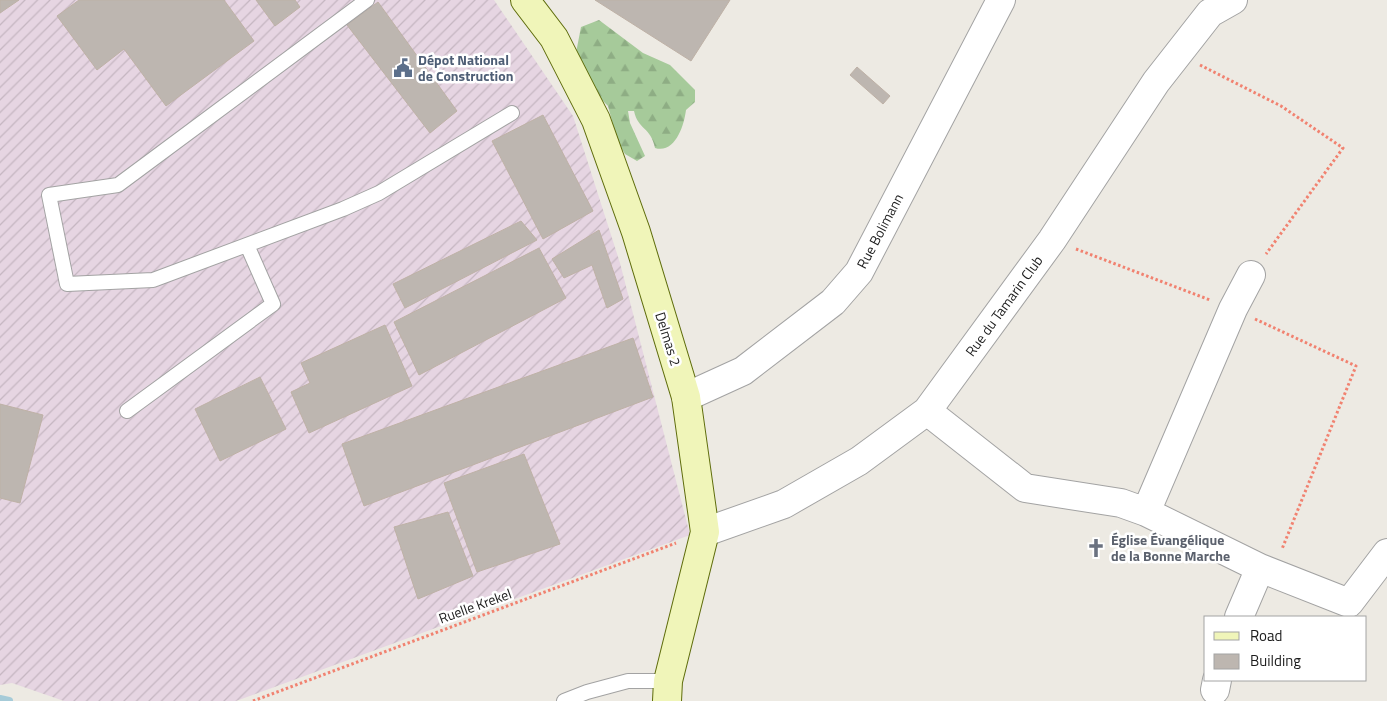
<svg xmlns="http://www.w3.org/2000/svg" width="1387" height="701" font-family="'Titillium Web',sans-serif">
<style>
.industrial{fill:url(#industrial-furrows)}
.forest{fill:url(#forest-firs)}
.lines{fill:none;stroke-linecap:round;stroke-linejoin:round}
.stream{stroke:#a6cbd8;stroke-width:8}
.building{fill:#bdb6b0;stroke:#beb1a6}
.lane-casing{stroke:#a3a3a3;stroke-width:16}
.street-casing{stroke:#a3a3a3;stroke-width:30}
.secondary-casing{stroke:#5e6c0b;stroke-width:30}
.path{stroke:#f18270;stroke-width:3;stroke-dasharray:2.5 2.5;stroke-linecap:butt}
.lane{stroke:#fff;stroke-width:14}
.street{stroke:#fff;stroke-width:28}
.secondary{stroke:#f0f5b9;stroke-width:28}
.labels{text-anchor:middle;stroke-width:5;stroke-linejoin:round;paint-order:stroke}
.service-label{font-size:14px;font-weight:bold;fill:#4e5e75;stroke:#fff;text-anchor:start}
.street-label{font-size:14px;fill:#1c1c1c;stroke:#fff}
.worship-label{font-size:14px;font-weight:bold;fill:#5b616d;stroke:#fff;text-anchor:start}
</style>
<defs>
<pattern id="industrial-furrows" width="10" height="10" patternUnits="userSpaceOnUse" patternTransform="scale(1.25)"><rect width="10" height="10" fill="#e6d5e2"/><path d="M-1 1l2-2M0 10L10 0M9 11l2-2" fill="none" stroke="#c5b6c1"/></pattern>
<pattern id="forest-firs" width="22" height="20" patternUnits="userSpaceOnUse" patternTransform="scale(1.25)"><rect width="22" height="20" fill="#a6ca9a"/><path d="M5 1l3.5 6h-7zM16 11l3.5 6h-7z" fill="#8ead84"/></pattern>
</defs>
<rect width="100%" height="100%" fill="#edeae3"/>
<path class="industrial" d="M0 0H494L573 116 620 263 690 535 236 701H64L12 683 0 685Z"/>
<path class="forest" d="M599 20 643 53 670 65 695 90V102L686 110C684 126 675 154 655 148 651 127 638 130 634 111H628L630 123 645 156 637 161 625 154 618 143 608 106 591 89 575 58 581 27Z"/>
<g class="lines">
<path class="stream" d="M0 699 9 701"/>
</g>
<path class="building" d="M0 0H19L0 13Z
M79 0H224L254 41 166 106 124 49 97 70 57 16Z
M256 0H295L300 7 275 26Z
M595 0H730L691 61Z
M378 2 457 111 430 133 347 25Z
M857 67 890 96 883 104 850 75Z
M543 115 593 211 543 239 492 141Z
M521 221 537 240 405 308 393 284Z
M599 230 623 299 607 308 592 265 564 278 552 259Z
M539 248 566 298 419 375 394 322Z
M385 325 412 386 309 433 291 392 310 383 301 363Z
M633 338 653 397 364 506 342 444Z
M260 377 286 429 220 461 195 409Z
M0 404 43 415 20 503 0 498Z
M524 454 560 544 477 572 444 483Z
M448 512 473 576 418 599 394 527Z"/>
<g class="lines">
<g class="lane-casing">
<path id="lane" d="M367 0 118 185 49 195 67 284 153 280 343 209 379 193 512 113
M127 411 273 304 247 245
M564 701 587 692 628 681H668"/>
</g>
<g class="street-casing">
<path id="street" d="M686 397 743 371 833 302 859 272 1001 0
M927 411 1025 488 1121 503 1146 512 1260 568 1349 603 1387 553
M1146 512 1233 309 1251 275
M705 532 784 504 859 461 927 411 1052 240 1156 82 1210 13 1233 0
M1239 617 1260 568
M1215 690 1217 680"/>
</g>
<g class="secondary-casing">
<path id="secondary" d="M525 0 554 38 596 120 636 232 686 397 705 532 668 681 667 701"/>
</g>
<path class="path" d="M1200 65 1281 106 1343 148 1266 254
M1076 249 1210 300
M1255 319 1356 366 1282 549
M253 701 676 543"/>
<use href="#lane" class="lane"/>
<use href="#street" class="street"/>
<use href="#secondary" class="secondary"/>
</g>
<defs>
<g id="civic-bare" transform="scale(1.5)"><path d="M-.6-6.5H3V-4.5H.6V-3L4-1V1h2V6H-6V1h2V-1L-.6-3ZM-1.2 2.5V6h2.4V2.5Z" fill="#5c6f8a" stroke="#fff" stroke-width="2.5" paint-order="stroke"/></g>
<g id="church-bare" transform="scale(1.5)"><path d="M-1.2-6h2.4v3.5h3.3v2.4h-3.3V6h-2.4V-.1h-3.3v-2.4h3.3Z" fill="#6b7280" stroke="#fff" stroke-width="2.5" paint-order="stroke"/></g>
</defs>
<g fill-rule="evenodd">
<use href="#civic-bare" x="403" y="68"/>
<use href="#church-bare" x="1096" y="548"/>
</g>
<g class="labels">
<g class="service-label">
<text x="418" y="65">Dépot National<tspan x="418" dy="16">de Construction</tspan></text>
</g>
<g class="street-label">
<text transform="translate(880 231) rotate(-62)" y="5">Rue Bolimann</text>
<text transform="translate(1004 306) rotate(-54)" y="5">Rue du Tamarin Club</text>
<text transform="translate(668 339) rotate(73)" y="5">Delmas 2</text>
<text transform="translate(475 606) rotate(-20)" y="5">Ruelle Krekel</text>
</g>
<g class="worship-label">
<text x="1111" y="545">Église Évangélique<tspan x="1111" dy="16">de la Bonne Marche</tspan></text>
</g>
</g>
<rect x="1204" y="616" width="162" height="65" fill="#ffffff" stroke="#a4a4a4"/>
<rect x="1214" y="632" width="25" height="8" fill="#f0f5b9" stroke="#a4a4a4"/>
<text x="1250" y="641" font-size="15" fill="#1c1c1c">Road</text>
<rect x="1214" y="654" width="25" height="15" fill="#bdb6b0" stroke="#a4a4a4"/>
<text x="1250" y="666" font-size="15" fill="#1c1c1c">Building</text>
</svg>
